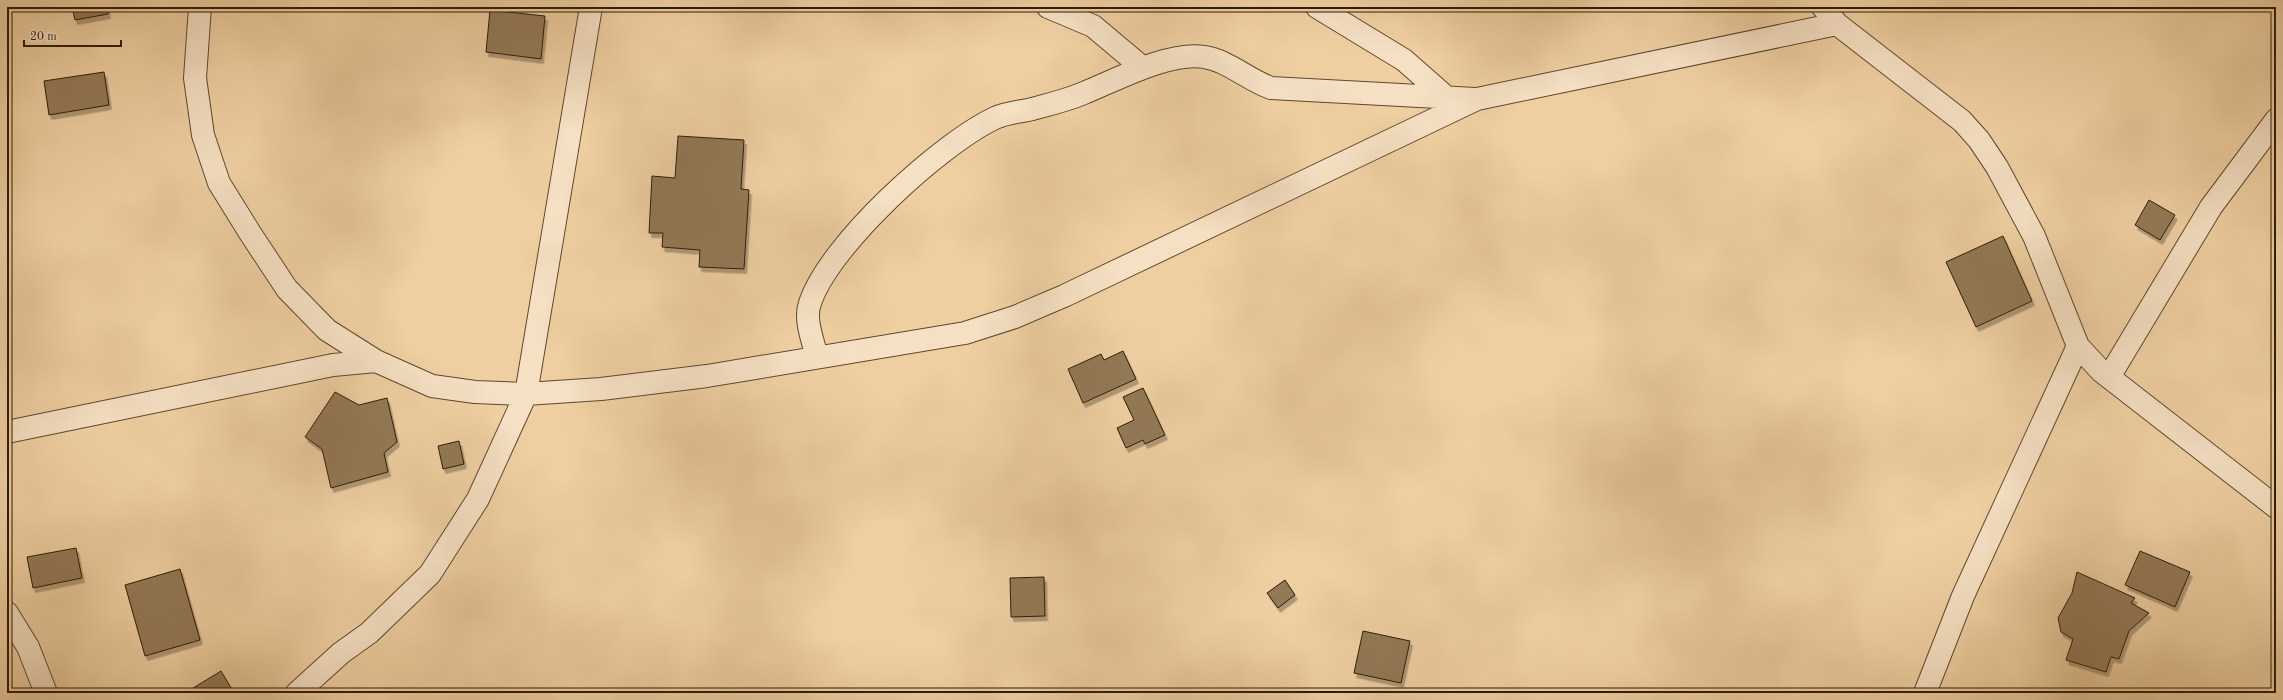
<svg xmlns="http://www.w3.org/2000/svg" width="2283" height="700" font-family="'Old Standard TT',serif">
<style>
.building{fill:#937957;stroke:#2f1b06;filter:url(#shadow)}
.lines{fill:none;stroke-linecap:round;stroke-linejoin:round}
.street-casing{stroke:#5f482d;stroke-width:24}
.street{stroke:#f5e0c3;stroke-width:22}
</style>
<defs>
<filter id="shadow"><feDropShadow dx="2.5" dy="4.5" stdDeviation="0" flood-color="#0004"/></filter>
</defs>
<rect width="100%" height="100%" fill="#efcfa2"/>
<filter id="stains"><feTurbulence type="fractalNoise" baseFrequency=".005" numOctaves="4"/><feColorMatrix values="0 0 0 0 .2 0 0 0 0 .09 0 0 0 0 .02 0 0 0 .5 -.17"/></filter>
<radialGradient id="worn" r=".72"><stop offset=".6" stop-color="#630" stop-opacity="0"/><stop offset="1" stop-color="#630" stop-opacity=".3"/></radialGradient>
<path class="building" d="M72 7H107L108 14 75 20Z
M490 10 545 16 541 59 486 52Z
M104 72 109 105 49 115 44 81Z
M678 136 744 140 741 189 749 190 744 269 699 267 700 250 662 247 663 233H649L652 176 675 178Z
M2149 200 2175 215 2160 240 2135 225Z
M2003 236 2032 301 1976 327 1946 262Z
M1123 351 1136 379 1083 403 1068 369 1101 354 1104 360Z
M1143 388 1165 435 1145 444 1143 440 1126 448 1117 428 1134 420 1123 397Z
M335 392 359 405 387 398 397 442 384 453 388 472 331 488 322 449 305 437Z
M459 441 464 464 443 469 438 446Z
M76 548 82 578 33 588 27 557Z
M2140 551 2190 572 2175 607 2125 585Z
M180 569 200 640 145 656 125 585Z
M2077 572 2135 598 2131 603 2149 613 2129 631 2119 659 2111 657 2106 672 2066 660 2073 639 2061 632 2058 618 2072 593Z
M1044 577 1045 616 1011 617 1010 578Z
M1285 580 1295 595 1278 608 1267 593Z
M1363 631 1410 641 1401 683 1354 673Z
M221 671 234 693H185Z"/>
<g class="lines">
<g class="street-casing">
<path id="street" d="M200 7 195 78 203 135 219 183 250 233 287 289 327 330 376 361 432 386 475 392 526 394 601 389 707 376 965 333 1015 317 1064 296 1477 99 1837 24
M1048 7 1093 26 1143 68
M1317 7 1404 60 1446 97
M1823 7 1837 24 1962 121 1979 140 1997 167 2034 236 2078 346 2101 371 2276 507
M817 357C813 341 804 319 810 303 829 245 940 144 995 118 1005 113 1018 112 1028 110 1047 105 1065 101 1084 93 1116 80 1170 51 1204 57 1227 60 1248 80 1271 88L1475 99
M2109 377 2211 207 2276 120
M7 432 333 365 376 361
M7 613 28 647 46 693
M297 693 341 653 369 633 430 574 478 499 526 394 591 7
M1925 693 1963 596 2078 346"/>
</g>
<use href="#street" class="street"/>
</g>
<rect width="2283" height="700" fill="none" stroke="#efcfa2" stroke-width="24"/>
<rect x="8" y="8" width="2267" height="684" fill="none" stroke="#2f1b06" stroke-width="2"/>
<rect x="12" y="12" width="2259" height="676" fill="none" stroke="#2f1b06"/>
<path d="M24 40v6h97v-6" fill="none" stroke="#2f1b06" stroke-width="2"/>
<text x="30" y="40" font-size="12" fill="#2f1b06" stroke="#f5e0c3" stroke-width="3" paint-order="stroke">20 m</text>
<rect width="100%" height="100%" filter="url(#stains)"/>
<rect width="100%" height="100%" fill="url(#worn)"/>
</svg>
